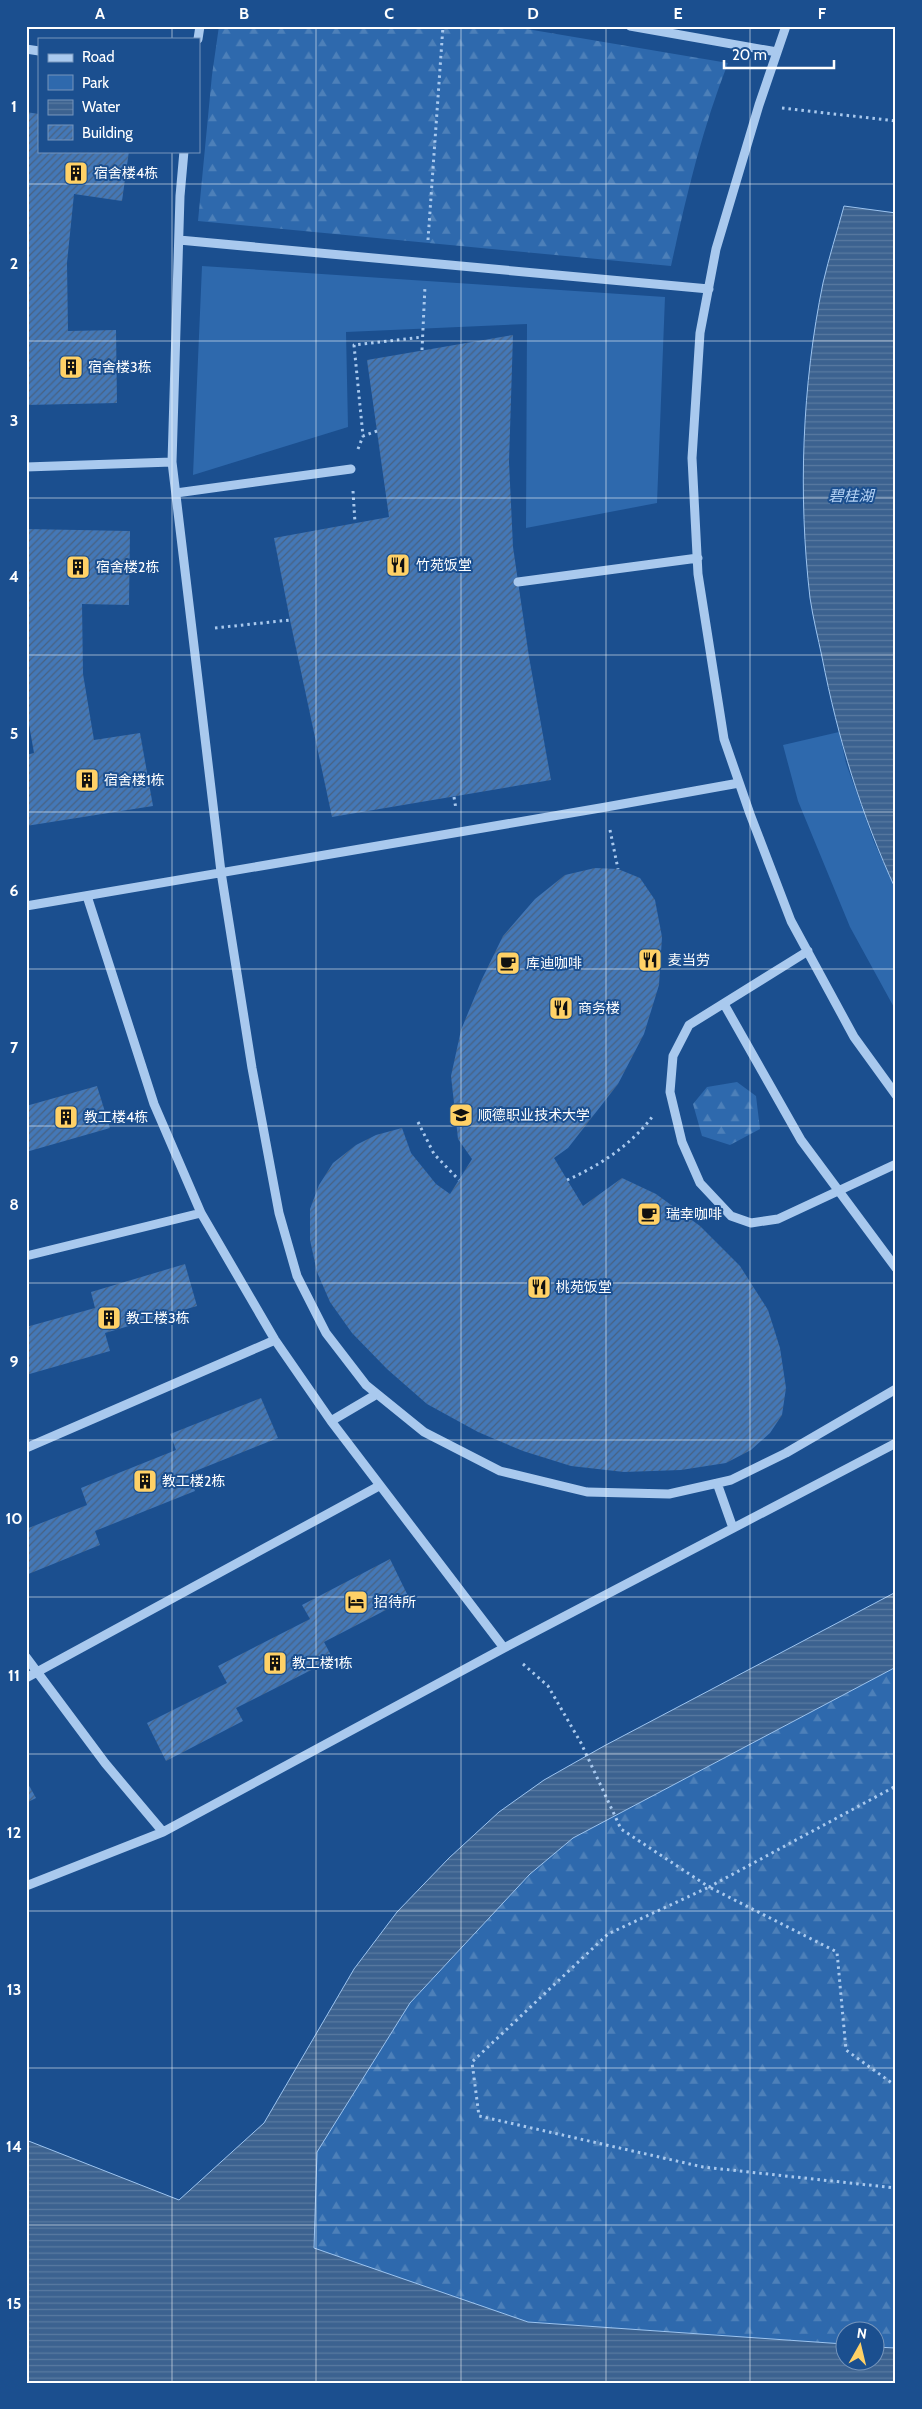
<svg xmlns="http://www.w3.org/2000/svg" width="922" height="2409" font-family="Cabin,'Noto Sans SC',sans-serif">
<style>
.green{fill:#2e69ad}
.forest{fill:url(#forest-firs)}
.water{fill:url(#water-rules);stroke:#9cc4f0}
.building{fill:url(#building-hatch)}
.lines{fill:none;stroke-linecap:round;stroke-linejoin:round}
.path{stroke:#a9c9ee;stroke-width:3;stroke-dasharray:2.5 4;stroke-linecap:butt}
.minor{stroke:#a9c9ee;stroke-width:9}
.grid{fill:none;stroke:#fff;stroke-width:1;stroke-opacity:0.55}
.labels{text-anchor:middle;stroke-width:4;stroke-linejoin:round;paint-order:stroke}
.poi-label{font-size:14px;fill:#fff;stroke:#1b4f8f;text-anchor:start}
.water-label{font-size:15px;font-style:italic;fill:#b5d3f5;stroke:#1b4f8f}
.neatline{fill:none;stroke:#fff;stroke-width:2}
.grid-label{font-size:16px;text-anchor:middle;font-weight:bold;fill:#fff}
</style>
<defs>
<pattern id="forest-firs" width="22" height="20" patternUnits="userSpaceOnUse" patternTransform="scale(1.25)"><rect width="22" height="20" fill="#2e69ad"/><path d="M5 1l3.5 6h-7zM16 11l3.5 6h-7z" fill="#4d80b9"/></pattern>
<pattern id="water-rules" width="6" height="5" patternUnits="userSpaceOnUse" patternTransform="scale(1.25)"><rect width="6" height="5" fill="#3c6290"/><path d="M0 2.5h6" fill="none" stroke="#597aa1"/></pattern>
<pattern id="building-hatch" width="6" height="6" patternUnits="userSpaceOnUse" patternTransform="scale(1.25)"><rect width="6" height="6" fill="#4478b7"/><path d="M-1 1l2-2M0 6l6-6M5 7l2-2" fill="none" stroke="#486282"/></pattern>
</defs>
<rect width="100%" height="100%" fill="#1b4f8f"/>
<path class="green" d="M202 266 665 297 657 503 526 528 527 324 346 332 348 427 193 475Z
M839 732 846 763 874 842 896 890V1011L850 927 798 801 783 745Z"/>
<path class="forest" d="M219 26H509L728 63C702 129 686 197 671 266L198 221 212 75Z
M737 1082 756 1096 760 1129 730 1145 702 1136 693 1104 707 1087Z
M896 1667V2348L875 2347 874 2332H844V2344L528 2322 314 2249 317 2152 410 2003 530 1874 573 1838Z"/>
<path class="water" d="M844 206 896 213V890C861 814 838 739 822 657 818 638 813 618 810 598 798 495 802 385 823 283 829 257 837 232 844 206Z
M896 1592V1667L573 1838 530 1874 410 2003 317 2152 314 2248 528 2322 844 2344V2362H874L875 2347 896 2348V2383H26V2140L179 2200 264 2123 354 1969 397 1912 449 1858 499 1812 544 1780 604 1746Z"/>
<path class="building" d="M26 112 39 114V151H129L122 201 74 194 67 263 68 331 116 330 117 403 26 405Z
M513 335 509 462 513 547 529 657 551 780 332 817 290 620 274 538 389 517 367 360Z
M26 529 130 531 129 605 82 604 83 674 94 740 140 733 153 806 26 826V755L34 753 26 707Z
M595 868 618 869 640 878 655 900 662 937 659 985 644 1034 618 1084 568 1148 554 1158 583 1206 622 1178 656 1194 700 1226 740 1266 768 1310 780 1348 786 1388 782 1415 770 1433 751 1450 726 1463 681 1470 624 1472 571 1466 523 1451 478 1432 427 1404 387 1369 352 1333 330 1302 317 1272 310 1240V1209L319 1185 333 1163 356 1145 376 1135 402 1128 411 1153 436 1184 450 1194 472 1159 458 1139 451 1076 461 1030 482 979 503 936 535 899 565 875Z
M97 1086 110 1128 26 1152V1106Z
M185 1264 197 1306 105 1333 110 1351 26 1375V1327L95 1308 91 1292Z
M261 1398 278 1438 188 1474 195 1491 95 1531 100 1545 26 1575V1529L87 1505 81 1488 176 1450 170 1434Z
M390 1559 409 1598 324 1642 333 1659 236 1708 243 1721 166 1761 147 1723 227 1683 218 1666 310 1619 302 1605Z
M26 1780 36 1798 26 1803Z"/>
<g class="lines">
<path class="path" d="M782 108 896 121
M428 240 443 26
M422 350 425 286
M377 431 363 436 354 345 422 337
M358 449 363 436
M353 491 355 523
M215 628 290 620
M454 797 456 809
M610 830 618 869
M418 1122 434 1154 459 1180
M567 1180C599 1166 631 1145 652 1117
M523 1664 548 1686 581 1743 621 1829 709 1887 896 1786
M896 2086 846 2050 837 1952 709 1887 608 1934 472 2062 479 2116 703 2167 896 2188"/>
<path class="minor" d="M630 26 777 52
M786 26 759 105 716 249 700 333 692 458 698 574 724 739 750 814 791 921 854 1037 896 1095
M198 39 200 26
M26 49 39 51
M184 151 180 196 172 462 221 872 252 1068 279 1213 297 1276 326 1333 366 1385 424 1432 500 1471 587 1492 669 1494 731 1480 786 1453 896 1389
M179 240 709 289
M26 467 172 462
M176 493 351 469
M518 582 698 558
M87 896 154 1104 201 1213 275 1340 331 1421 504 1648
M26 906 606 807 739 783
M808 951 689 1025 673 1056 670 1092 682 1142 700 1183 731 1216 751 1223 778 1219 896 1164
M724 1004 801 1140 896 1268
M26 1256 201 1213
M331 1421 377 1394
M26 1448 275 1340
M717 1483 733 1528
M26 1657 105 1763 163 1832 504 1648 896 1443
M26 1678 379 1486
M26 1886 163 1832"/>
</g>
<path class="grid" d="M172 26V39M316 26V2383M461 26V2383M606 26V2383M750 26V2383M172 151V2383M26 184H896M26 341H896M26 498H896M26 655H896M26 812H896M26 969H896M26 1126H896M26 1283H896M26 1440H896M26 1597H896M26 1754H896M26 1911H896M26 2068H896M26 2225H896"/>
<defs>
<g id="building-square" transform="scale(1.25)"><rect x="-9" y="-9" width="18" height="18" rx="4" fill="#ffd166" stroke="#1b4f8f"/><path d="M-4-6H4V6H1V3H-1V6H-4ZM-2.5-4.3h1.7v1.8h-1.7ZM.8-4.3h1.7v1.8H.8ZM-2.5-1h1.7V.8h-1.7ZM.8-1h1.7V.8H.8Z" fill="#111"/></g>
<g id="restaurant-square" transform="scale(1.25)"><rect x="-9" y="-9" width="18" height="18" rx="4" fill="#ffd166" stroke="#1b4f8f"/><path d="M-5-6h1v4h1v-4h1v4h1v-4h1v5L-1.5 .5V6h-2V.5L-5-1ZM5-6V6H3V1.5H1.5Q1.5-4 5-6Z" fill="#111"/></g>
<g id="cafe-square" transform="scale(1.25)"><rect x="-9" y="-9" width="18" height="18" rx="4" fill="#ffd166" stroke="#1b4f8f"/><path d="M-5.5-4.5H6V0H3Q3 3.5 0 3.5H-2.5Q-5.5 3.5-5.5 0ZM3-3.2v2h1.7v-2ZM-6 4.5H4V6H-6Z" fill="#111"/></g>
<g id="university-square" transform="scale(1.25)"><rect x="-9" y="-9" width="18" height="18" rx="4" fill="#ffd166" stroke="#1b4f8f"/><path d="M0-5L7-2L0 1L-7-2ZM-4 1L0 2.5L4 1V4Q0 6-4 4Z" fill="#111"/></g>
<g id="hotel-square" transform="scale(1.25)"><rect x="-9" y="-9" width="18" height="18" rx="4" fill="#ffd166" stroke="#1b4f8f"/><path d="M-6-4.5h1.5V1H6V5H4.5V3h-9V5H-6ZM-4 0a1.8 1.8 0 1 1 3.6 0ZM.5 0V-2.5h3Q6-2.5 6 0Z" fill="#111"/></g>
</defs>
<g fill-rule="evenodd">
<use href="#building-square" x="76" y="173"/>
<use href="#building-square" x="71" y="367"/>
<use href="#restaurant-square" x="398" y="565"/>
<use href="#building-square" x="78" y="567"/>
<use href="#building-square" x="87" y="780"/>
<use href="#restaurant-square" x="650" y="960"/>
<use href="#cafe-square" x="508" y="963"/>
<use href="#restaurant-square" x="561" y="1008"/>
<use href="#university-square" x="461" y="1115"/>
<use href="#building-square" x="66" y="1117"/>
<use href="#cafe-square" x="649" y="1214"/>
<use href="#restaurant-square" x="539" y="1287"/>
<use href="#building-square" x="109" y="1318"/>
<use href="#building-square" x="145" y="1481"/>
<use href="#hotel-square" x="356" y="1602"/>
<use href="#building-square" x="275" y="1663"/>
</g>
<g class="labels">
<g class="poi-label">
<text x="94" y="178">宿舍楼4栋</text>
<text x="88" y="372">宿舍楼3栋</text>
<text x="416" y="570">竹苑饭堂</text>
<text x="96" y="572">宿舍楼2栋</text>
<text x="104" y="785">宿舍楼1栋</text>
<text x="668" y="965">麦当劳</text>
<text x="526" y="968">库迪咖啡</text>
<text x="578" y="1013">商务楼</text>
<text x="478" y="1120">顺德职业技术大学</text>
<text x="84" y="1122">教工楼4栋</text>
<text x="666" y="1219">瑞幸咖啡</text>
<text x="556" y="1292">桃苑饭堂</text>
<text x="126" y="1323">教工楼3栋</text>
<text x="162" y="1486">教工楼2栋</text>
<text x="374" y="1607">招待所</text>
<text x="292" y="1668">教工楼1栋</text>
</g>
<g class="water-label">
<text x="851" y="501">碧桂湖</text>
</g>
</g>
<rect width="922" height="2409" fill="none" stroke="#1b4f8f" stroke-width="55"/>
<rect x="38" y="38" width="162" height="115" fill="#1b4f8f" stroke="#7695bc"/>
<rect x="48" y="54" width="25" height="8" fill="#a9c9ee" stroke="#7695bc"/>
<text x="82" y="62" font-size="15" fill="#ffffff">Road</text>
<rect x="48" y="75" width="25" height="15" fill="#2e69ad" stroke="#7695bc"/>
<text x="82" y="88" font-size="15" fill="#ffffff">Park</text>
<rect x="48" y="100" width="25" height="15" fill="url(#water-rules)" stroke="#7695bc"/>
<text x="82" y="112" font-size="15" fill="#ffffff">Water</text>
<rect x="48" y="125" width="25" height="15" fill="url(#building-hatch)" stroke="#7695bc"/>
<text x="82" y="138" font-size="15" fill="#ffffff">Building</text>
<g transform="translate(860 2346) rotate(8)"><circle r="24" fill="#1b4f8f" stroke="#7695bc"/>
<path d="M0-4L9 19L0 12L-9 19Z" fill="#ffd166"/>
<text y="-8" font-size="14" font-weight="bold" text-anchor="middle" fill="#ffffff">N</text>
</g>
<path d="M724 60v8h110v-8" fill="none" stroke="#ffffff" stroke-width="2.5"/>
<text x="732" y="60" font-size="15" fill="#ffffff" stroke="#1b4f8f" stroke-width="4" paint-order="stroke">20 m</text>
<rect x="28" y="28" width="866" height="2354" class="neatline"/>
<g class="grid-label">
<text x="100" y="19">A</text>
<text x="244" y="19">B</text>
<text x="389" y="19">C</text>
<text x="533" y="19">D</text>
<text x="678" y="19">E</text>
<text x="822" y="19">F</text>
<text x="14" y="112">1</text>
<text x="14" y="269">2</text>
<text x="14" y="426">3</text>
<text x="14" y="582">4</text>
<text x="14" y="739">5</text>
<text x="14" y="896">6</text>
<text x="14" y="1053">7</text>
<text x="14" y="1210">8</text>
<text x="14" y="1367">9</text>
<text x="14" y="1524">10</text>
<text x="14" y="1681">11</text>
<text x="14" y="1838">12</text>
<text x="14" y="1995">13</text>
<text x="14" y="2152">14</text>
<text x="14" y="2309">15</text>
</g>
</svg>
